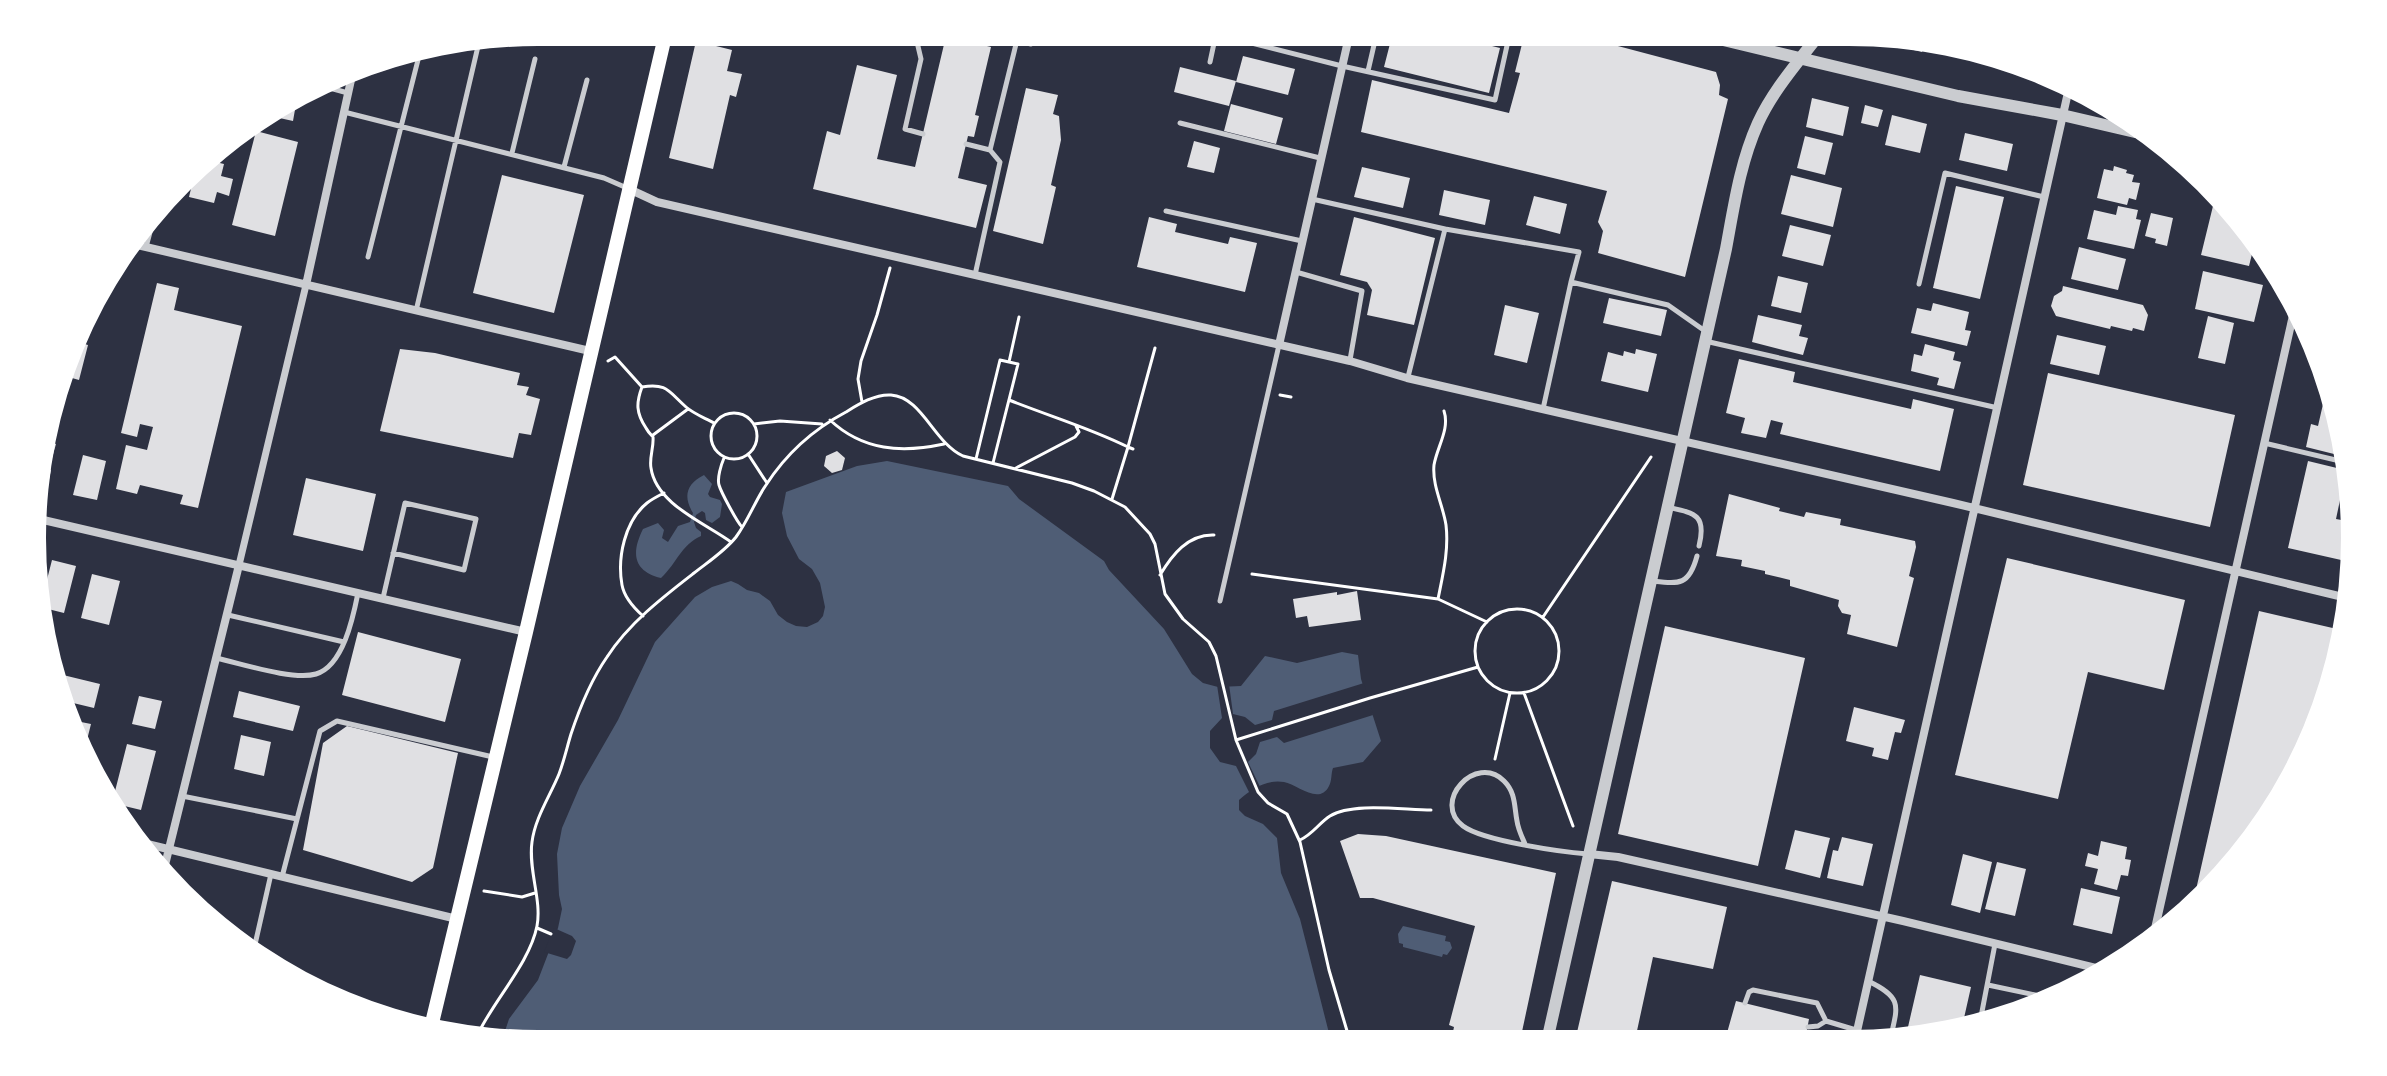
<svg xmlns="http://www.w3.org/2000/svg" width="2387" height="1076" font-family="'Alegreya Sans',sans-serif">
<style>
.water{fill:#4f5d75}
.pier{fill:#2d3142}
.building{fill:#e0e0e3}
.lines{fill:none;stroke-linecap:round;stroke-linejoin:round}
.path{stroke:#fff;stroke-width:3}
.service{stroke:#caccd0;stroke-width:5}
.pedestrian{stroke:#caccd0;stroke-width:7}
.minor{stroke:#caccd0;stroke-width:8}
.tertiary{stroke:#caccd0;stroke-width:12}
.secondary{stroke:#fff;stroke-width:14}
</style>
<rect width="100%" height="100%" fill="#2d3142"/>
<path class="water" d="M887 461 1008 486 1019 499 1104 561 1109 570 1164 629 1192 674 1203 683 1218 687 1241 686 1265 656 1297 663 1342 652 1358 655 1361 679 1381 741 1363 762 1333 768C1331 773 1332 781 1329 786 1319 806 1297 784 1284 782 1267 779 1251 789 1239 800V810L1245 816 1263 824 1277 838 1281 873 1300 919 1331 1041 538 1044 503 1037 509 1019 538 980 558 928 562 909 559 895 557 854 562 828 580 786 618 720 655 642 695 597 712 587 731 581 738 584 747 590 759 593 770 601 778 615 787 622 796 626 807 627 818 622 823 616 825 607 820 583 812 569 799 559 787 536 782 513 786 492 857 466Z
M704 475 712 484 708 494 710 497 720 500 722 504 720 517 712 523 706 520 705 513 702 511 696 515 694 522 696 528 701 532V536C681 545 677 563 661 578 633 571 631 553 643 529L658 523 664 530 662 538 668 542 678 526 690 522 693 513C683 497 686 484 704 475Z
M1403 926 1446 936 1445 941 1450 942 1452 948 1447 955 1443 954 1442 957 1403 947V944L1399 943 1398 934Z"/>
<path class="pier" d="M1364 683 1373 715 1284 743 1277 737 1260 742 1256 754 1248 762 1261 789 1250 794 1236 766 1220 762 1210 748V731L1222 718 1217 685 1229 684 1233 714 1245 717 1255 725 1272 720 1274 711Z
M554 928 572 936 576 941 571 955 567 959 544 952Z"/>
<path class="building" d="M1259 32H1303L1289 46 1258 39Z
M1393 32H1436L1500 48 1489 93 1384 67Z
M1525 32H1565L1716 72 1720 85 1719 95 1728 99 1685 277 1598 253 1603 231 1598 222 1607 191 1361 132 1372 80 1509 113 1520 73 1515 72Z
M946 36 991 47 975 115 979 116 974 137 968 136 958 178 987 185 976 228 813 189 827 131 840 135 857 65 897 75 877 159 915 167Z
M1890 40 1924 47 1922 52 1889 44Z
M696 41 732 50 727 71 742 74 736 97 730 95 713 169 669 158Z
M1243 56 1295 69 1288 95 1236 82Z
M1180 67 1236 81 1229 106 1174 92Z
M1026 88 1058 95 1053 114 1059 116 1061 140 1051 185 1056 187 1043 244 993 231Z
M1812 98 1849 107 1843 136 1806 127Z
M296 104 293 121 275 117Z
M1231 104 1283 118 1276 144 1224 131Z
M1865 105 1883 110 1878 127 1861 123Z
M1892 115 1927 124 1920 153 1885 145Z
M256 131 298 142 275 236 232 225Z
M1965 133 2013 144 2007 171 1959 160Z
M1805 136 1833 143 1825 175 1797 168Z
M1194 141 1220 148 1214 173 1187 167Z
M203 159 224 164 221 176 233 179 229 196 217 192 214 203 189 197 196 168Z
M2114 166 2127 170 2126 173 2134 175 2132 182 2140 183 2136 200 2129 198 2127 205 2097 198 2104 169 2113 171Z
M1362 167 1410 178 1403 208 1354 197Z
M502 175 584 195 554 313 473 293Z
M1791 175 1842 188 1833 227 1781 214Z
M1956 186 2004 197 1980 299 1933 288Z
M1444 190 1490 200 1485 225 1439 215Z
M1534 196 1567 204 1560 234 1526 225Z
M2118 206 2138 210 2136 219 2141 220 2134 249 2087 239 2094 210 2116 215Z
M2213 206 2226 209 2253 250 2249 266 2201 255Z
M2151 213 2173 218 2167 246 2155 243 2156 239 2145 236Z
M1149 217 1177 224 1175 232 1228 244 1230 237 1257 243 1245 292 1137 267Z
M1354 217 1435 238 1414 325 1367 315 1372 290 1367 282 1340 275Z
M1790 225 1831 235 1823 266 1782 256Z
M2079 247 2126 259 2118 290 2071 279Z
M2203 271 2263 285 2254 322 2195 309Z
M1778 276 1808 283 1801 313 1771 306Z
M102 283 91 331 83 329 100 285Z
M157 283 179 288 174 310 242 326 198 508 180 504 183 495 140 485 137 494 116 489 126 445 147 450 153 427 140 424 137 437 121 433Z
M2063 286 2143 305 2148 315 2144 331 2133 328 2132 331 2111 326 2110 329 2056 316 2051 306 2054 296 2062 291Z
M1609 298 1667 310 1661 336 1603 323Z
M1933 303 1969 312 1965 330 1971 331 1967 346 1911 333 1917 308 1931 311Z
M1505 305 1539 313 1527 363 1494 355Z
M1758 315 1802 325 1799 336 1808 338 1803 355 1752 342Z
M2208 316 2234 323 2225 364 2198 358Z
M2057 335 2106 346 2099 375 2050 364Z
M78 342 88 345 79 380 65 376Z
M1925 344 1955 352 1953 360 1961 362 1954 389 1937 385 1939 378 1911 371 1914 354 1922 356Z
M400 349 435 353 520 373 517 385 529 387 526 395 540 399 531 435 519 433 513 458 380 431Z
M1636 349 1657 354 1648 392 1601 381 1608 352 1623 356 1624 351 1635 354Z
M1739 359 1795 372 1793 382 1911 409 1913 399 1954 409 1940 471 1780 434 1783 423 1771 420 1766 438 1741 433 1745 418 1726 413Z
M2048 373 2235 415 2210 527 2023 485Z
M60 390 63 391 55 425 48 423Z
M2326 391 2338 455 2306 447 2311 424 2318 426Z
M42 440 56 444 52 458 41 455Z
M837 451 845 458 842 470 832 473 824 466 826 456Z
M83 455 106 461 97 500 73 495Z
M2308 461 2341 469 2348 501 2340 500 2336 519 2352 522 2355 538 2350 562 2288 548Z
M41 468 51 470 48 484 40 482Z
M306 478 376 494 363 551 293 535Z
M1729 494 1780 508 1779 511 1804 517 1806 512 1841 519 1840 525 1915 541 1916 547 1909 576 1914 578 1897 647 1847 634 1851 615 1842 613 1838 606 1839 600 1790 586V580L1765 574V571L1741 566 1742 560 1716 556Z
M2007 558 2185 600 2164 690 2088 672 2058 799 1955 775Z
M52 560 76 566 64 613 40 607Z
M92 574 120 581 109 625 81 618Z
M1357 591 1361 620 1309 627 1307 616 1296 618 1293 599 1337 592V595Z
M2259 611 2337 629 2317 731 2251 846 2193 903Z
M1665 626 1805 658 1758 866 1618 834Z
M358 632 461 659 445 722 342 695Z
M63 675 100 684 94 708 69 702 62 680Z
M239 691 300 706 293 731 233 717Z
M139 696 162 701 155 729 132 724Z
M1854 707 1905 720 1901 733 1895 732 1888 760 1872 756 1874 748 1846 741Z
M76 721 91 724 85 748Z
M347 726 458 753 433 868 412 882 303 850 323 743Z
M241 735 271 742 264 776 234 769Z
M127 744 156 751 141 810 112 803Z
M1795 830 1830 838 1820 878 1785 869Z
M1358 834 1386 836 1556 873 1520 1041H1451L1454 1027 1449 1025 1475 926 1373 898H1360L1340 841Z
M1842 837 1873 844 1863 886 1827 878 1833 850 1838 851Z
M2101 841 2127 847 2125 859 2131 860 2128 876 2121 875 2117 890 2094 884 2098 869 2085 866 2088 853 2098 856Z
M1963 854 1992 862 1980 913 1951 905Z
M1997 862 2026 869 2015 916 1985 909Z
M1612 881 1727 907 1713 969 1653 957 1635 1040 1575 1041Z
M2081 888 2120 897 2112 934 2073 925Z
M1920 975 1971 987 1962 1027 1915 1040H1905Z
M1736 1001 1809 1019 1805 1040H1725Z"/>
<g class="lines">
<path class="path" d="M608 361 615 357 642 387C667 383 668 391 686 407 694 414 705 418 714 423
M642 387C636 403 636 413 646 428 647 430 652 436 653 437 654 447 649 458 651 468 656 504 705 523 731 542
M1280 395 1291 397
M1009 400C1049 416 1090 428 1128 447L1112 499
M862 402 858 379 861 361 877 315 890 268
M1444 411C1450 429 1437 447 1434 465 1432 486 1443 505 1446 525 1449 550 1443 574 1438 599L1487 622
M711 436a23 23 0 1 1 46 0a23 23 0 1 1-46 0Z
M830 420C863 451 902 453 944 444
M754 424 780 421 822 424
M653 435 688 409
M1133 449 1128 447 1155 348
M748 454 767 483
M724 458C721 465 717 478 719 485 721 492 737 522 742 527
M976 459 1000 360 1009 362
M993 463 1018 364 1009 362 1019 317
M1016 468 1075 437 1079 432 1076 426
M1252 574 1438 599
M1160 575C1172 555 1188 534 1214 535
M1475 651a42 42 0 1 1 84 0a42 42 0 1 1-84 0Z
M643 616C634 608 624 596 622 585 617 557 625 521 647 503 652 499 658 496 664 493
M1543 617 1651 457
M1524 693 1573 826
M1236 740 1370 698 1478 667
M1495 759 1510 693
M1300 840C1313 834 1319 823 1330 816 1352 802 1404 810 1431 810
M484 891 522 897 535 893
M537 928 551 934
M479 1032C495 999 530 962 537 926 542 900 528 870 532 842 535 818 550 796 559 774 564 761 567 747 571 734 580 707 591 680 607 657 629 623 663 597 694 573 708 562 725 551 736 537 748 521 755 501 766 485 786 454 814 429 846 412 859 404 875 394 891 395 922 397 934 443 963 456L1072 483 1094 491 1125 507 1150 534 1155 544 1165 594 1183 619 1209 642 1216 656 1236 740 1258 792 1268 803 1287 814 1300 842 1329 970 1350 1041"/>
<path class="service" d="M773 32 813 42
M920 32 917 42 921 59 905 129 923 134
M981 32 1031 44 1034 32
M1210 62 1216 34 1342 66 1495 100 1510 32
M1368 71 1377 32
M326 87 348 93
M344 112 604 178 627 188
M1180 123 1320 158
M966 144 990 150 1000 162 975 275
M990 150 1017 40
M512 153 535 59
M564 167 587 80
M1312 199 1445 229 1579 252 1571 282 1668 305 1705 331
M1166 211 1302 241
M146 247 153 221
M368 257 420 52
M1296 272 1362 291 1350 360
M1919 284 1945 173 2044 197
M416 311 479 42
M1705 341 1998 408
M1408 377 1445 229
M1543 409 1571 282
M2264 443 2340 461
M1667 507C1694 513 1707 514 1699 546
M1652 581C1679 584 1689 586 1697 556
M383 598 405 503 476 519 464 570 393 553
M1220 601 1279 345
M228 615 344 642
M216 658C240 663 293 681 316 674 343 666 353 618 358 593
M182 796 297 819
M1525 844C1522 837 1518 829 1517 821 1514 806 1516 793 1504 781 1476 753 1431 802 1463 826 1483 841 1562 852 1588 854
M282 877 320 731 337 721 493 757
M254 949 271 874
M1868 981C1903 998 1898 1005 1890 1040
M2086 981 2089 966
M1988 985 2054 999
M1745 1003 1749 992 1753 990 1817 1003 1826 1021 1856 1030
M1980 1022 1995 944
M1808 1027 1818 1026 1826 1021"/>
<path class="pedestrian" d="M239 565 306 285"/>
<path class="minor" d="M629 189 657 202 1350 361 1407 378 1953 503 2343 597
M133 244 590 351
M306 285 353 71
M1279 345 1350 32
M39 519 526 632
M143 843 457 919
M1589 854 1618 857 1903 921 2104 970
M164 869 239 565
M2152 942 2294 311
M1855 1040 2069 88"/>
<path class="tertiary" d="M1690 32 1958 96 2062 115 2135 132
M1547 1041 1726 249C1734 206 1740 163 1758 123 1773 90 1799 61 1821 32"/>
<path class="secondary" d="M432 1023 526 632 666 32"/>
</g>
<path d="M0 0H2387V1076H0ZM538 46H1849A492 492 0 0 1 2341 538V538A492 492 0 0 1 1849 1030H538A492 492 0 0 1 46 538V538A492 492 0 0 1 538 46Z" fill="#fff" fill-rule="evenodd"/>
</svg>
